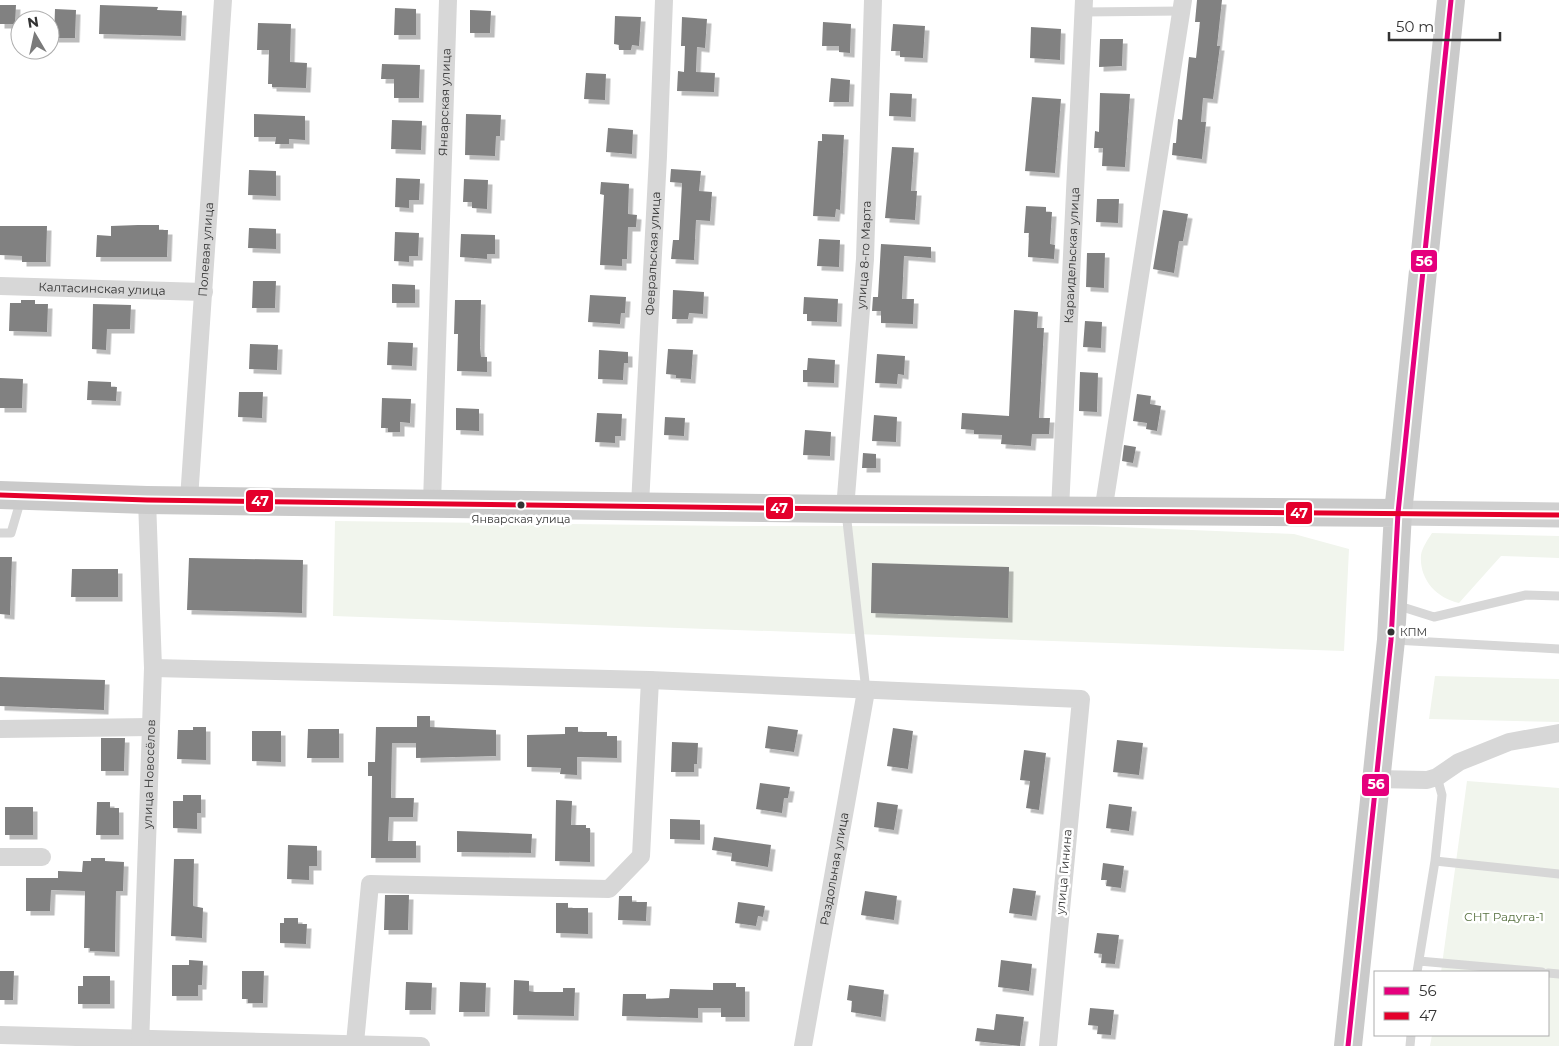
<svg xmlns="http://www.w3.org/2000/svg" width="1559" height="1046" font-family="Montserrat,sans-serif">
<style>
.green{fill:#f1f5ed}
.building{fill:#818181;filter:url(#shadow)}
.lines{fill:none;stroke-linecap:round;stroke-linejoin:round}
.service{stroke:#d7d7d7;stroke-width:9}
.minor{stroke:#d7d7d7;stroke-width:18}
.secondary{stroke:#d0d0d0;stroke-width:25}
.primary{stroke:#cacaca;stroke-width:28}
.bus-1-casing{stroke:#fff;stroke-width:9}
.bus-2-casing{stroke:#fff;stroke-width:9}
.bus-1{stroke:#e5007d;stroke-width:5}
.bus-2{stroke:#e4002b;stroke-width:5}
.bus-dot{fill:#333;stroke:#fff;stroke-width:2}
.labels{text-anchor:middle;stroke-width:5;stroke-linejoin:round;paint-order:stroke}
.bus-label{font-size:11px;fill:#333;stroke:#fff}
.street-label{font-size:12px;fill:#333;stroke:#fff}
.park-label{font-size:12px;fill:#56703f;stroke:#fff}
.line-badge{stroke:#fff;stroke-width:2}
.badge-label{font-size:14px;text-anchor:middle;font-weight:bold;fill:#fff}
</style>
<defs>
<filter id="shadow"><feDropShadow dx="4.5" dy="4.5" stdDeviation="0" flood-color="#0004"/></filter>
</defs>
<rect width="100%" height="100%" fill="#fff"/>
<path class="green" d="M335 521 734 526H1092L1294 534 1349 549 1344 651 333 616Z
M1432 533 1559 536V558L1501 556 1459 603C1436 598 1419 579 1421 555 1422 548 1428 539 1432 533Z
M1435 676 1559 679V722L1429 719Z
M1467 781 1559 788V1046H1430L1432 1035H1548V972H1441Z"/>
<path class="building" d="M1197 0H1222L1217 46H1220L1213 99 1203 98 1201 122H1206L1202 159 1172 155 1173 143H1176L1178 119 1182 120 1189 57 1196 58 1200 22H1195Z
M0 5H16L15 24H0Z
M100 5 158 7 157 10 182 11 181 36 99 34Z
M395 8 416 9V35H394Z
M55 9 76 10 75 38H54Z
M470 10 491 11 490 33H470Z
M615 16 641 17 639 46 632 45 631 50H619V45L614 44Z
M682 17 707 19 705 48 697 47 696 72 715 73 714 92 677 91 678 71 684 72 685 46H681Z
M823 22 851 24 850 53 839 52V46H822Z
M258 23 291 24 290 62 307 63 306 88 272 87V84H268L269 50H257Z
M893 24 925 26 923 58 900 57V51H891Z
M1031 27 1061 29 1060 60 1030 58Z
M1100 39H1123L1122 66 1099 67Z
M382 64 420 65 419 98H394V79H381Z
M586 73 606 74 605 100 584 99Z
M831 78 850 80 849 102H829Z
M890 93 912 94 911 117 889 116Z
M1100 93 1130 94 1125 167 1102 166 1103 148H1094L1095 131 1099 132Z
M1032 97 1061 99 1055 173 1025 171Z
M254 114 305 116V140L289 139V144H275L276 137H254Z
M466 114 501 115 500 136H496L495 156 465 155Z
M392 120 422 121 421 150 391 149Z
M608 128 633 130 632 154 606 152Z
M822 134 844 135 840 210 836 209 835 217 813 216 818 141H822Z
M892 147 914 148 911 191H917L915 220 885 218Z
M671 169 701 171 699 191 712 192 710 221 696 220 694 260 671 259 673 240H679L682 183 670 182Z
M249 170 276 171V196L248 195Z
M396 178 420 179 419 200H409V208L395 207Z
M464 179 488 180 487 209 472 208V202H463Z
M601 182 629 184 628 214 637 215 636 227H628L627 259H622V266L600 265 604 195 600 194Z
M1097 199H1119L1118 223 1096 222Z
M1026 206 1046 207V212H1052L1050 244 1055 245 1054 259 1028 257 1029 233H1024Z
M1163 210 1188 214 1183 241H1179L1174 273 1153 269Z
M138 225H159V230H168L167 257H96L97 235 111 236V226Z
M0 226H47L46 262H22V256L0 255Z
M249 228 276 229V249L248 248Z
M395 232 419 233 418 256H409V262L394 261Z
M461 234 495 235V254H487V259L460 257Z
M819 239 840 240 839 267 817 266Z
M881 244 931 247V258L904 256 902 299H914L913 324 881 323V311H872L873 297H878Z
M1087 253H1105L1104 288 1086 287Z
M253 281H276L275 308H252Z
M392 284 415 285V303H392Z
M673 290 704 292 703 314 689 313 688 319H672Z
M590 295 626 297 625 313H621L620 324 588 322Z
M804 297 838 299 837 322 807 321V314H803Z
M21 300H35V304H48L47 332 9 331 10 303H21Z
M455 300H481L480 347 481 357H487V372L457 371 458 334H454Z
M93 304 131 305 130 329H107L106 350 92 349Z
M1014 310 1038 312 1037 328H1044L1039 418H1050L1049 434H1032L1031 446 1001 444 1002 435 974 434V430L961 429 962 413 1009 416Z
M1085 321 1102 322 1101 348 1083 347Z
M388 342 413 343 412 366 387 365Z
M250 344 278 345 277 370 249 369Z
M668 349 693 350 691 379 676 378V375L666 374Z
M599 350 628 352V363H624L623 380 598 379Z
M877 354 905 356 904 375 898 374 897 384 875 383Z
M808 358 835 360 834 383 803 382V370H807Z
M1080 372 1098 373 1097 412 1079 411Z
M0 378 23 379 22 408H0Z
M88 381 111 382V387H117L116 401 87 400Z
M239 392H263L262 418 238 417Z
M1137 394 1151 396 1150 404 1161 406 1157 431 1146 429 1147 423 1133 421Z
M382 398 411 399 410 423 400 422V432H388V428H381Z
M456 408 479 409V431L456 430Z
M597 413 622 414 621 436H615V443L595 442Z
M874 415 897 417 896 442 872 441Z
M665 417 685 418 684 436 664 435Z
M805 430 831 432 830 456 803 455Z
M1124 445 1136 447 1133 463 1122 461Z
M863 453 876 454V468H862Z
M0 557H12L10 615 0 614Z
M189 558 303 560 302 613 187 610Z
M872 563 1009 567 1008 618 871 613Z
M72 569H118V597H71Z
M0 677 105 680 104 710 0 706Z
M417 716H430V727L496 730V756L416 758V743H392L391 798H414L413 817H389L388 841H416V858H371L372 776H368V762H375L376 727H417Z
M768 726 798 730 794 752 765 748Z
M193 727H206V760L177 759 178 730H193Z
M565 727H578V732H607V736H617V758L577 757V775L560 774 561 768 527 767V735L565 734Z
M893 728 913 731 908 769 887 766Z
M308 729H339V758H307Z
M252 731H281V762L252 761Z
M101 738H125L124 771H101Z
M1117 740 1143 743 1139 775 1113 772Z
M672 742 698 743 697 764H694V772H671Z
M1024 750 1046 753 1039 810 1026 808 1030 781 1020 780Z
M760 783 790 787 788 798H784L782 813 756 809Z
M183 795H201V813H197V829L173 828V801H183Z
M556 800 572 801 571 825H586V828H590V862L555 861Z
M97 802H110V808H119V835H96Z
M877 802 898 805 894 830 874 827Z
M1109 804 1132 807 1129 831 1106 828Z
M5 807H33V835H5Z
M670 819 700 820V840L670 839Z
M457 831 532 834 531 853 457 852Z
M714 837 771 845 768 867 731 861 732 853 712 850Z
M288 845 317 846V866H309V880L287 879Z
M91 858H105V861L124 862 123 891H116L115 952 90 951V948H84L85 891 51 890 50 911H26V878H58V871L82 872 83 861H91Z
M174 859H194L193 906 203 908 202 938 171 936Z
M1103 863 1124 866 1121 888 1106 886 1107 880H1101Z
M1013 888 1036 891 1032 916 1009 913Z
M865 891 897 896 894 920 861 915Z
M385 895H409L408 930H384Z
M619 896H632V902H647L646 921 618 920Z
M738 902 765 906 763 917 758 916 756 926 735 923Z
M556 903H568V908H588V934L556 933Z
M284 918H298V924H307L306 944 280 943V923H284Z
M1097 933 1119 935 1115 964 1101 963 1102 954 1094 953Z
M189 960 203 961 202 985H198V996H172V965H189Z
M1001 960 1032 964 1029 991 998 987Z
M0 971H14L13 1000H0Z
M242 971H264L263 1003H248V999H242Z
M83 976H110V1004H78V986H83Z
M514 980 529 981V991L535 992H563V988H575L574 1016 513 1015Z
M406 982 432 983 431 1010H405Z
M460 982 486 983 485 1012H459Z
M713 983H736V987H745V1017H721V1008H698V1018L622 1016 623 994H646V999L669 998 670 989 713 990Z
M849 985 884 990 881 1017 851 1012 852 1001 847 1000Z
M1090 1008 1114 1010 1111 1035 1097 1034 1098 1026 1088 1025Z
M996 1014 1024 1017 1020 1046 975 1041 977 1028 994 1030Z"/>
<g class="lines">
<path class="service" d="M1083 12 1182 11
M846 512 866 691
M0 533H11L21 499
M1396 605 1434 617 1526 595 1559 596
M1394 640 1559 649
M1435 861 1559 874
M1419 961 1542 972
M1417 972 1435 861 1442 795 1437 777
M1548 973 1559 974
M1410 1046 1411 1035"/>
<g class="minor">
<path id="s1" d="M0 286 204 292"/>
<path id="s2" d="M189 499 223 0"/>
<path id="s3" d="M432 503 448 0"/>
<path id="s4" d="M640 505 658 156 664 0"/>
<path id="s5" d="M845 509 865 259 873 0"/>
<path id="s6" d="M1060 510 1084 0"/>
<path d="M1103 512 1183 0"/>
<path d="M153 668 650 680 1081 699 1048 1046"/>
<path d="M0 729 151 727"/>
<path d="M1375 779 1427 780 1437 777 1459 762 1509 742 1559 733"/>
<path d="M0 857H42"/>
<path d="M0 1035 421 1046"/>
<path d="M355 1043 370 884 609 889 641 856 650 680"/>
<path id="s7" d="M140 1046 153 668 147 500"/>
<path id="s8" d="M803 1046 866 691"/>
</g>
<path class="secondary" d="M1398 513 1559 515"/>
<path class="primary" d="M0 495 147 500 845 509 1398 513
M1348 1046 1391 640 1398 513 1451 0"/>
<g class="bus-1-casing">
<path id="bus-1" d="M1348 1046 1391 640 1398 513 1451 0"/>
</g>
<g class="bus-2-casing">
<path id="bus-2" d="M0 495 147 500 845 509 1559 515"/>
</g>
<use href="#bus-1" class="bus-1"/>
<use href="#bus-2" class="bus-2"/>
</g>
<g class="bus-dot">
<circle cx="521" cy="505" r="4.5"/>
<circle cx="1391" cy="632" r="4.5"/>
</g>
<g class="labels">
<g class="bus-label">
<text x="521" y="523">Январская улица</text>
<text x="1400" y="636" text-anchor="start">КПМ</text>
</g>
<g class="street-label">
<text dy="4" stroke="none"><textPath href="#s3" startOffset="401">Январская улица</textPath></text>
<text dy="4" stroke="none"><textPath href="#s2" startOffset="250">Полевая улица</textPath></text>
<text dy="4" stroke="none"><textPath href="#s4" startOffset="252">Февральская улица</textPath></text>
<text dy="4" stroke="none"><textPath href="#s5" startOffset="255">улица 8-го Марта</textPath></text>
<text dy="4" stroke="none"><textPath href="#s6" startOffset="255">Караидельская улица</textPath></text>
<text dy="4" stroke="none"><textPath href="#s1" startOffset="102">Калтасинская улица</textPath></text>
<text dy="4" stroke="none"><textPath href="#s7" startOffset="272">улица Новосёлов</textPath></text>
<text dy="4" stroke="none"><textPath href="#s8" startOffset="180">Раздольная улица</textPath></text>
<text transform="translate(1064 872) rotate(-85)" y="4">улица Гинина</text>
</g>
<g class="park-label">
<text x="1504" y="921">СНТ Радуга-1</text>
</g>
</g>
<g class="line-badge">
<rect x="1410" y="249" width="28" height="24" rx="5" fill="#e5007d"/>
<rect x="245" y="489" width="29" height="24" rx="5" fill="#e4002b"/>
<rect x="765" y="496" width="29" height="24" rx="5" fill="#e4002b"/>
<rect x="1285" y="501" width="28" height="24" rx="5" fill="#e4002b"/>
<rect x="1361" y="773" width="29" height="24" rx="5" fill="#e5007d"/>
</g>
<g class="badge-label">
<text x="1424" y="266">56</text>
<text x="260" y="506">47</text>
<text x="779" y="513">47</text>
<text x="1299" y="518">47</text>
<text x="1376" y="789">56</text>
</g>
<rect x="1374" y="971" width="175" height="65" fill="#ffffff" stroke="#adadad"/>
<rect x="1384" y="987" width="25" height="8" fill="#e5007d" stroke="#adadad"/>
<text x="1419" y="996" font-size="15" fill="#333333">56</text>
<rect x="1384" y="1012" width="25" height="8" fill="#e4002b" stroke="#adadad"/>
<text x="1419" y="1021" font-size="15" fill="#333333">47</text>
<g transform="translate(35 35) rotate(351)"><circle r="24" fill="#ffffff" stroke="#adadad"/>
<path d="M0-4L9 19L0 12L-9 19Z" fill="#7a7a7a"/>
<text y="-8" font-size="14" font-weight="bold" text-anchor="middle" fill="#333333">N</text>
</g>
<path d="M1389 32v8h111v-8" fill="none" stroke="#333333" stroke-width="2.5"/>
<text x="1396" y="32" font-size="15" fill="#333333" stroke="#ffffff" stroke-width="4" paint-order="stroke">50 m</text>
</svg>
